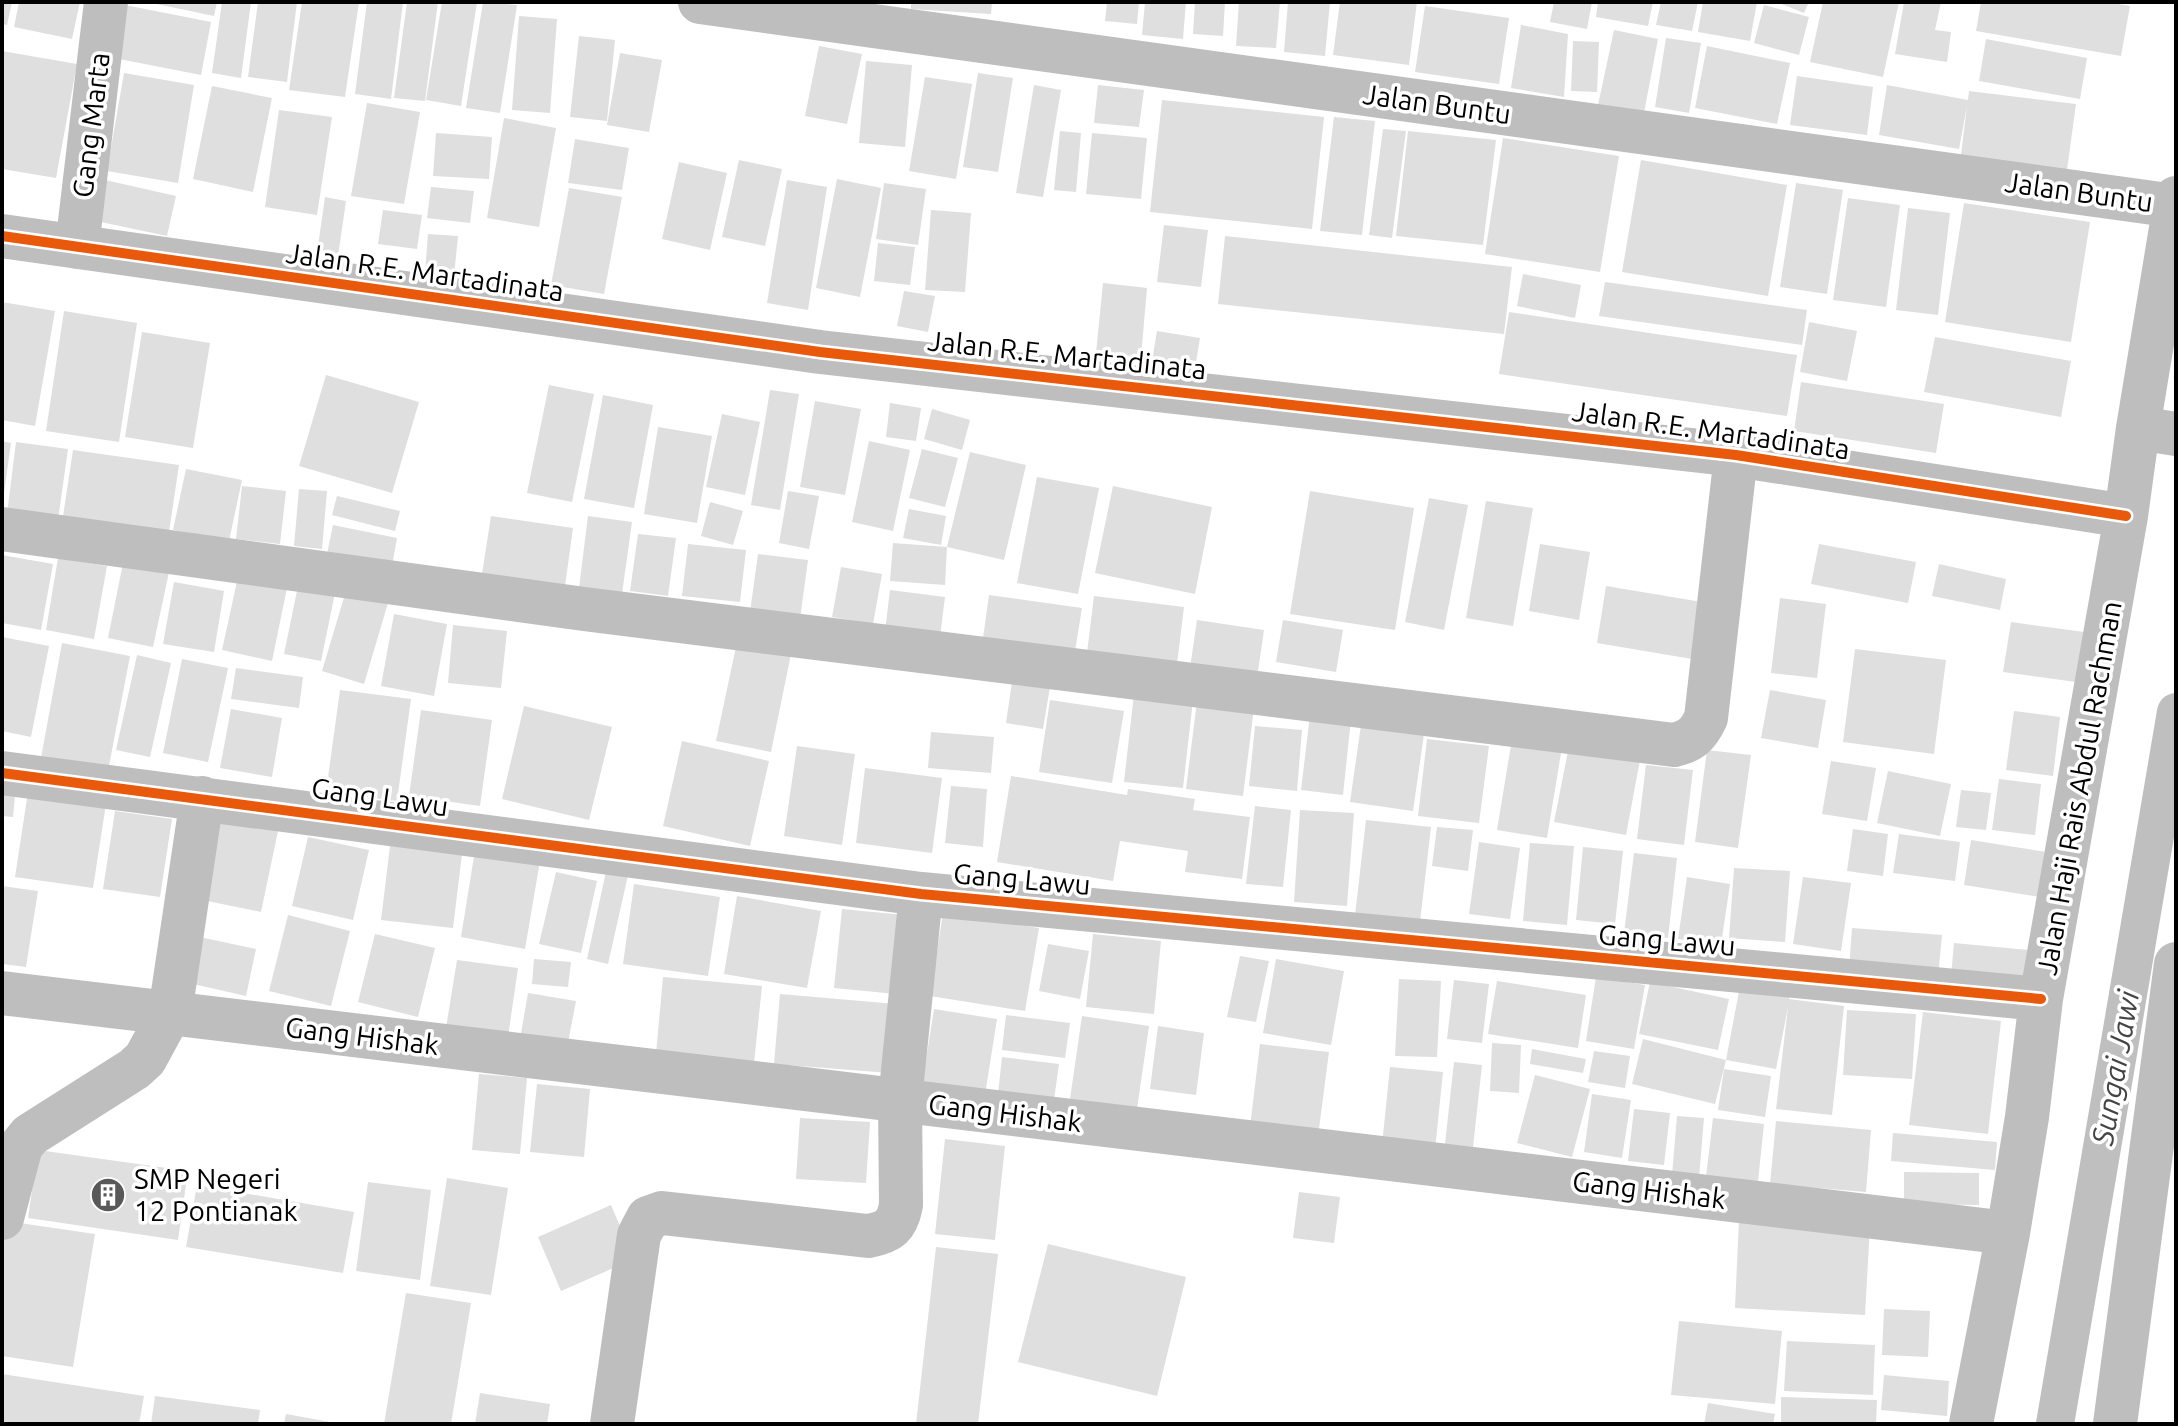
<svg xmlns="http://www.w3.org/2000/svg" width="2178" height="1426" font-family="Ubuntu,sans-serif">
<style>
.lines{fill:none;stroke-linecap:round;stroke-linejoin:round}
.canal{stroke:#bfbfbf;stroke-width:38}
.building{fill:#dfdfdf}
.minor{stroke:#bebebe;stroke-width:44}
.cycleway-casing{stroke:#fff;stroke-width:15}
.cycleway{stroke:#e8590c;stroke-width:10}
.labels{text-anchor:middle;stroke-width:7;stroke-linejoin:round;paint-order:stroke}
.street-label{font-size:28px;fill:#000;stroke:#fff}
.poi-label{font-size:28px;fill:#000;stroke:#fff;text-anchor:start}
.water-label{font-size:30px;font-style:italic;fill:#444;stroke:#fff}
</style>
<rect width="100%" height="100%" fill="#fff"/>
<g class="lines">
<path class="canal" d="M2055 1424 2176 712"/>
</g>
<path class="building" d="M2 2H12L7 25 2 24Z
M19 2H80L72 39 14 27Z
M147 2H217L214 16Z
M222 2H251L241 78 212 73Z
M258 2H297L287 82 248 77Z
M302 2H359L345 97 289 90Z
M367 2H403L391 99 355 94Z
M407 2H438L425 101 394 98Z
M442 2H477L461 106 426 100Z
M483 2 517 5 500 113 466 108Z
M911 2H992L991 14 911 9Z
M1107 2H1139L1137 24 1105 21Z
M1145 2H1186L1183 39 1142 35Z
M1195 2H1225L1223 36 1193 34Z
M1239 2H1280L1276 48 1236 46Z
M1288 2H1330L1325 56 1284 52Z
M1340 2H1417L1409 65 1333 55Z
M1554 2H1592L1587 29 1550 22Z
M1598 2H1653L1648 26 1596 17Z
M1661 2H1698L1692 31 1656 25Z
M1703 2H1757L1750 41 1698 32Z
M1777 2H1809L1804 13Z
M1823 2H1899L1883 77 1810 62Z
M1904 2H1941L1935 30 1951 32 1947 62 1895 54Z
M1981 2H2107L2130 6 2121 56 1976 31Z
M125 5 211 22 201 75 114 58Z
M1764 5 1809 17 1799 55 1754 43Z
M1425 6 1509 18 1499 84 1415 72Z
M519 16 557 19 550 113 512 110Z
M1521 25 1568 34 1564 97 1511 88Z
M1614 30 1658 39 1644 113 1598 105Z
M579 36 615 40 607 121 570 117Z
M1666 38 1701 43 1689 113 1655 107Z
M1986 39 2087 58 2080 99 1979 81Z
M1573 41 1599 42 1597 92 1571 91Z
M819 46 862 54 847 124 805 116Z
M1707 46 1790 63 1777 124 1695 108Z
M2 51 77 64 56 178 2 169Z
M620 53 662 60 649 132 607 125Z
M866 61 912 65 905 147 859 143Z
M124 73 194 85 178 183 107 171Z
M978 73 1013 78 998 172 963 167Z
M1797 76 1873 87 1867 135 1790 125Z
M925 77 972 84 956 179 909 171Z
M1034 85 1061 90 1043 197 1016 193Z
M1098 85 1144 90 1139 127 1094 123Z
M1887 85 1968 100 1969 91 2076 104 2066 177 1960 163 1967 106 1959 149 1879 135Z
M212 86 272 98 253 192 193 179Z
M1162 100 1324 117 1312 229 1150 212Z
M367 103 420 112 404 204 351 196Z
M279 110 332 117 317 215 265 207Z
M1334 117 1375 121 1362 235 1320 231Z
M504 118 556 128 539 227 487 218Z
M1383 129 1406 131 1392 238 1369 235Z
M1060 131 1081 133 1076 192 1054 190Z
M1408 131 1496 140 1483 245 1396 236Z
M436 133 492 137 489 179 433 176Z
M1092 133 1147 138 1141 199 1086 194Z
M1503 138 1619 156 1600 272 1485 254Z
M575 139 629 148 622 190 568 183Z
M739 160 782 169 765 246 722 237Z
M1641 160 1787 185 1768 296 1622 272Z
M679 162 727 173 710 250 662 239Z
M837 179 881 188 860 297 816 288Z
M105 180 176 196 167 236 96 221Z
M787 180 827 187 808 310 767 303Z
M884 183 926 189 918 245 876 239Z
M1796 183 1843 190 1827 294 1780 287Z
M431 187 474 191 470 223 427 218Z
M569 188 622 197 604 294 551 285Z
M325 197 346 201 338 256 317 253Z
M1848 198 1900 205 1886 307 1833 300Z
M1964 203 2090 222 2071 342 1945 322Z
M1908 208 1950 213 1938 315 1896 310Z
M383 210 422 215 417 249 378 244Z
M931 210 971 213 965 292 925 290Z
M1164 225 1208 230 1201 287 1157 282Z
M428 234 458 236 454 276 425 273Z
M1225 236 1512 267 1504 334 1218 304Z
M878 243 915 247 910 285 874 281Z
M1523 274 1581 285 1575 318 1517 306Z
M1605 282 1807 310 1802 345 1599 316Z
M1103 283 1147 288 1141 357 1096 353Z
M904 291 935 296 928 332 897 326Z
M2 302 55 311 35 426 2 420Z
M64 311 137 323 119 442 46 431Z
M1509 312 1797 355 1787 416 1499 374Z
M1809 322 1857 331 1847 381 1800 372Z
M1157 331 1200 338 1194 374 1151 367Z
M142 332 210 343 193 448 125 437Z
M1935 337 2071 361 2061 417 1924 392Z
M326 375 419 402 392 493 299 466Z
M1801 382 1944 404 1936 453 1794 431Z
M549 385 594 394 572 502 527 493Z
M770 390 799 394 780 510 751 505Z
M603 395 653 405 634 508 584 499Z
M815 401 861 409 845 495 800 487Z
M890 403 921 408 916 441 886 437Z
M932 409 970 420 962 450 924 439Z
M722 414 760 422 745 495 706 487Z
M658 427 712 436 697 523 644 514Z
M2 441 11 443 4 493H2Z
M869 441 910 450 893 531 852 522Z
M16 442 68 449 58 520 7 514Z
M922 449 958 458 945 507 909 498Z
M73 450 179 465 168 539 62 523Z
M970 452 1026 465 1004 560 947 547Z
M186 469 242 480 229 541 173 530Z
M1037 477 1099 488 1078 594 1017 583Z
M242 486 286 491 280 544 236 539Z
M1113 486 1212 507 1195 594 1095 573Z
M299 489 327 491 322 549 294 546Z
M788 491 819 496 809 549 779 543Z
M1310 491 1414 508 1395 630 1290 614Z
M337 496 400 511 395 531 332 515Z
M1429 498 1468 505 1444 630 1405 622Z
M1486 501 1533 508 1513 626 1466 618Z
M710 502 743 511 733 545 701 536Z
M909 509 946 516 941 545 903 538Z
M491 516 573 528 565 586 482 574Z
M588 516 632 522 622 594 579 588Z
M333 525 397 538 392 566 327 554Z
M638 534 676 538 668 596 630 591Z
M893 543 947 547 945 585 890 581Z
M688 544 746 550 740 602 682 596Z
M1540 544 1590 552 1579 620 1529 611Z
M1819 544 1916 562 1908 603 1811 584Z
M758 554 808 560 800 619 750 612Z
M2 555 53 564 41 630 2 623Z
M58 558 107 566 94 639 46 630Z
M123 563 169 572 153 647 108 638Z
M1939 564 2006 579 2000 610 1932 596Z
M841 567 882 574 873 624 832 617Z
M238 577 287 588 272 661 222 650Z
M174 582 224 591 214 652 163 644Z
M348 584 390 596 364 684 322 671Z
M298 586 335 593 321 661 284 654Z
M1606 586 1702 602 1692 659 1597 643Z
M890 590 945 597 940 637 885 631Z
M989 595 1082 608 1075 651 983 638Z
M1094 596 1184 607 1177 664 1087 653Z
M1780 598 1826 604 1817 678 1771 673Z
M394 614 447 624 434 696 381 686Z
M1197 620 1264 630 1257 678 1190 668Z
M1283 620 1343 630 1336 672 1276 662Z
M2011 622 2084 632 2076 682 2003 672Z
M453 625 507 631 501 688 448 683Z
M2 637 49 646 31 737 2 731Z
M737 642 791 654 771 752 716 741Z
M62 643 130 656 108 771 41 758Z
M1855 649 1946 660 1934 754 1843 742Z
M137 655 171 663 150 757 116 750Z
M182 659 228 668 208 762 163 753Z
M236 668 303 677 299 708 231 699Z
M1013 675 1051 681 1043 729 1006 723Z
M340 690 411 699 397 801 326 792Z
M1770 690 1826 700 1818 748 1761 738Z
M1198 693 1255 700 1243 796 1186 789Z
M1134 694 1193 700 1183 788 1124 782Z
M1050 700 1124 711 1112 783 1039 772Z
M524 706 612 727 589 820 502 799Z
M231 709 282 718 272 777 220 768Z
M421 710 492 720 480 806 409 796Z
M2014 711 2060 717 2053 776 2006 770Z
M1310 715 1351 719 1343 795 1301 790Z
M1361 725 1424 734 1413 811 1350 802Z
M1255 726 1302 730 1297 791 1249 786Z
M931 732 994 737 991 773 928 768Z
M1427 739 1489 746 1479 823 1418 816Z
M1512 739 1562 747 1547 838 1497 830Z
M682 741 769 761 750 846 663 826Z
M797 746 855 754 842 845 784 836Z
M1569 746 1640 760 1626 835 1554 822Z
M1707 750 1751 755 1738 848 1695 842Z
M1831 761 1876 768 1867 821 1822 814Z
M1646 765 1693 770 1684 845 1637 839Z
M865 768 942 778 932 853 856 843Z
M1888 771 1951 784 1940 836 1877 823Z
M1011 776 1127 795 1128 789 1195 799 1193 810 1250 817 1242 879 1185 872 1188 851 1120 841 1113 881 997 862Z
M1999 779 2041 784 2035 835 1992 830Z
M2 785 16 786 13 817 2 816Z
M951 786 987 789 983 847 945 843Z
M1961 790 1991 793 1986 830 1956 827Z
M28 792 106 804 93 888 15 877Z
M1255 806 1291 810 1283 887 1246 884Z
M1300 810 1354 813 1347 906 1294 902Z
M115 811 172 819 160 897 103 889Z
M205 817 278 831 261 912 188 897Z
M1366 820 1431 827 1420 922 1355 915Z
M1437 827 1473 830 1468 871 1432 866Z
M1853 829 1888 834 1883 876 1847 871Z
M1899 834 1960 842 1955 881 1893 873Z
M308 837 369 850 353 920 292 906Z
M1971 840 2047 852 2040 897 1964 885Z
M1479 842 1520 848 1510 919 1469 914Z
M1530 843 1574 846 1567 925 1523 921Z
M390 846 462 854 453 928 381 920Z
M1583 847 1623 851 1615 924 1576 920Z
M475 850 540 861 525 949 461 937Z
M1634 853 1677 858 1668 938 1624 933Z
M607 867 629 871 608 964 587 959Z
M1734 868 1790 871 1785 942 1729 938Z
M556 872 597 881 581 953 539 944Z
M1687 877 1730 884 1721 945 1678 939Z
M1803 877 1851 883 1841 951 1793 944Z
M634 884 720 897 708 976 623 964Z
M2 886 38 891 26 967 2 964Z
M737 896 821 911 807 988 724 974Z
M842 909 904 915 896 994 834 988Z
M943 913 1039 928 1025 1011 930 996Z
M288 915 350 931 331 1006 269 991Z
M1852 928 1942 935 1938 977 1849 969Z
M375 934 435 948 418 1017 358 1002Z
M1093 934 1161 941 1154 1014 1086 1007Z
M190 935 256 949 246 996 180 981Z
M1954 943 2038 951 2035 984 1951 976Z
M1048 944 1089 951 1080 999 1039 991Z
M1240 956 1269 961 1256 1022 1227 1017Z
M534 959 571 962 568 987 532 984Z
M1276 959 1344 971 1331 1045 1263 1033Z
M457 960 518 968 508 1037 446 1028Z
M663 977 762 986 754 1063 656 1054Z
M1596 977 1645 985 1634 1049 1586 1041Z
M1399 979 1441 981 1437 1057 1395 1056Z
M1454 980 1489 984 1482 1043 1447 1039Z
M1497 981 1586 995 1578 1048 1488 1034Z
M1650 982 1729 999 1718 1050 1639 1034Z
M1740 986 1790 995 1789 999 1844 1006 1832 1115 1776 1109 1788 1007 1776 1069 1726 1060Z
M528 993 576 1001 567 1048 520 1039Z
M780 994 896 1004 890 1073 774 1064Z
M934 1009 997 1019 985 1095 922 1085Z
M1847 1010 1916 1014 1912 1079 1843 1075Z
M1923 1012 2001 1021 1988 1134 1909 1125Z
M1006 1015 1070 1023 1065 1058 1002 1050Z
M1082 1016 1149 1026 1137 1109 1070 1099Z
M1158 1026 1204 1033 1196 1095 1150 1089Z
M1643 1039 1726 1060 1715 1104 1632 1084Z
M1492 1043 1521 1045 1519 1093 1490 1091Z
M1260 1044 1329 1052 1317 1144 1249 1135Z
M1532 1049 1586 1059 1583 1073 1530 1064Z
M1594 1051 1630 1056 1625 1088 1588 1082Z
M1002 1057 1059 1064 1054 1100 998 1094Z
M1454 1062 1482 1065 1473 1147 1445 1144Z
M1390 1067 1443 1072 1435 1150 1382 1145Z
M1724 1069 1771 1076 1765 1117 1718 1110Z
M479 1074 527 1078 520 1154 472 1150Z
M1535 1075 1590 1089 1572 1157 1517 1143Z
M537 1084 590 1089 584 1157 530 1152Z
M1592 1094 1631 1100 1622 1158 1584 1152Z
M1634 1109 1670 1113 1664 1165 1628 1161Z
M1677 1116 1704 1118 1699 1178 1672 1175Z
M800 1118 870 1122 866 1183 796 1179Z
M1713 1118 1764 1124 1757 1191 1705 1185Z
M1776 1121 1871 1130 1866 1192 1770 1184Z
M1893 1133 1997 1142 1995 1170 1891 1161Z
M945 1139 1005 1146 995 1240 935 1234Z
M38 1150 188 1171 178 1240 28 1218Z
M1904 1172 1979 1173V1205L1904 1204Z
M447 1178 508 1188 491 1295 430 1286Z
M368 1182 431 1190 420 1280 356 1271Z
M197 1185 354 1212 343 1273 186 1247Z
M1299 1192 1340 1197 1334 1243 1293 1238Z
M611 1205 634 1259 561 1291 538 1237Z
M1739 1220 1870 1226 1865 1315 1735 1308Z
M6 1221 95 1234 73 1367 2 1356V1244Z
M1048 1244 1186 1277 1157 1396 1018 1362Z
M936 1247 998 1254 978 1424H916Z
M406 1293 471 1303 451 1424H384Z
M1884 1309 1930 1311 1928 1357 1882 1355Z
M1679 1321 1782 1331 1775 1404 1671 1395Z
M1787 1341 1875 1345 1873 1395 1784 1391Z
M2 1374 144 1396 139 1424H2Z
M1884 1375 1949 1381 1947 1416 1881 1410Z
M480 1393 550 1404 547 1424H475Z
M155 1396 260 1410 258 1424H151Z
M1781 1397 1877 1400 1876 1424H1781Z
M1708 1403 1775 1414 1773 1424H1704Z
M286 1414 330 1422V1424H284Z"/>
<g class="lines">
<path class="minor" d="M700 2 2175 206
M2 236 820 352 1736 455 2126 516
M77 247 106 2
M2138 428 2176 434
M2 529 584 609 1674 745C1691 741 1698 735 1706 718L1736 455
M2 773 921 894 2041 999
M2 993 2008 1233
M2 1218 21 1146 30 1135 134 1069 145 1059 170 1013 202 798
M612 1424 639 1235 648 1218 662 1213 868 1236C890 1232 897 1226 901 1205L900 1100 921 894
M1971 1424 2008 1233 2027 1117 2041 999 2126 516 2138 428 2176 198
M2115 1424 2176 964"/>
<g class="cycleway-casing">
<path id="cycleway" d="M2 236 820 352 1736 455 2126 516
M2 773 921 894 2041 999"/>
</g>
<use href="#cycleway" class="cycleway"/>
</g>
<defs>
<g id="building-disc" transform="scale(1.8)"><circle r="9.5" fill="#595959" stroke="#fff"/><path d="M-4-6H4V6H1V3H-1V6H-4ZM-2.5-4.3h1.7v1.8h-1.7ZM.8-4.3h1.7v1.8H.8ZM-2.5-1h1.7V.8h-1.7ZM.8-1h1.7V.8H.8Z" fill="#fff"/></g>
</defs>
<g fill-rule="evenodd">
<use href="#building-disc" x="108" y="1195"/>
</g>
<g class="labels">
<g class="street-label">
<text transform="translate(1437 104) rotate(8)" y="10">Jalan Buntu</text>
<text transform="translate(91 125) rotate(-83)" y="10">Gang Marta</text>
<text transform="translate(2079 192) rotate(8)" y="10">Jalan Buntu</text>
<text transform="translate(425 272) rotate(8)" y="10">Jalan R.E. Martadinata</text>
<text transform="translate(1067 355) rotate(6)" y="10">Jalan R.E. Martadinata</text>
<text transform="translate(1711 430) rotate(8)" y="10">Jalan R.E. Martadinata</text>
<text transform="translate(2079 788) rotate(-80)" y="10">Jalan Haji Rais Abdul Rachman</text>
<text transform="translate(380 797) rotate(8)" y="10">Gang Lawu</text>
<text transform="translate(1022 879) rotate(5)" y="10">Gang Lawu</text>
<text transform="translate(1667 940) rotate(5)" y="10">Gang Lawu</text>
<text transform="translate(362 1036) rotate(7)" y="10">Gang Hishak</text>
<text transform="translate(1005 1113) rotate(7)" y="10">Gang Hishak</text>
<text transform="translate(1649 1190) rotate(7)" y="10">Gang Hishak</text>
</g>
<g class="poi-label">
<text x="134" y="1189">SMP Negeri<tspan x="134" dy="32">12 Pontianak</tspan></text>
</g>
<g class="water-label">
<text transform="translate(2116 1068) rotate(-80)" y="10">Sungai Jawi</text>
</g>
</g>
<rect width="2178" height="1426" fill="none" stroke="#000000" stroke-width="8"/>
</svg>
